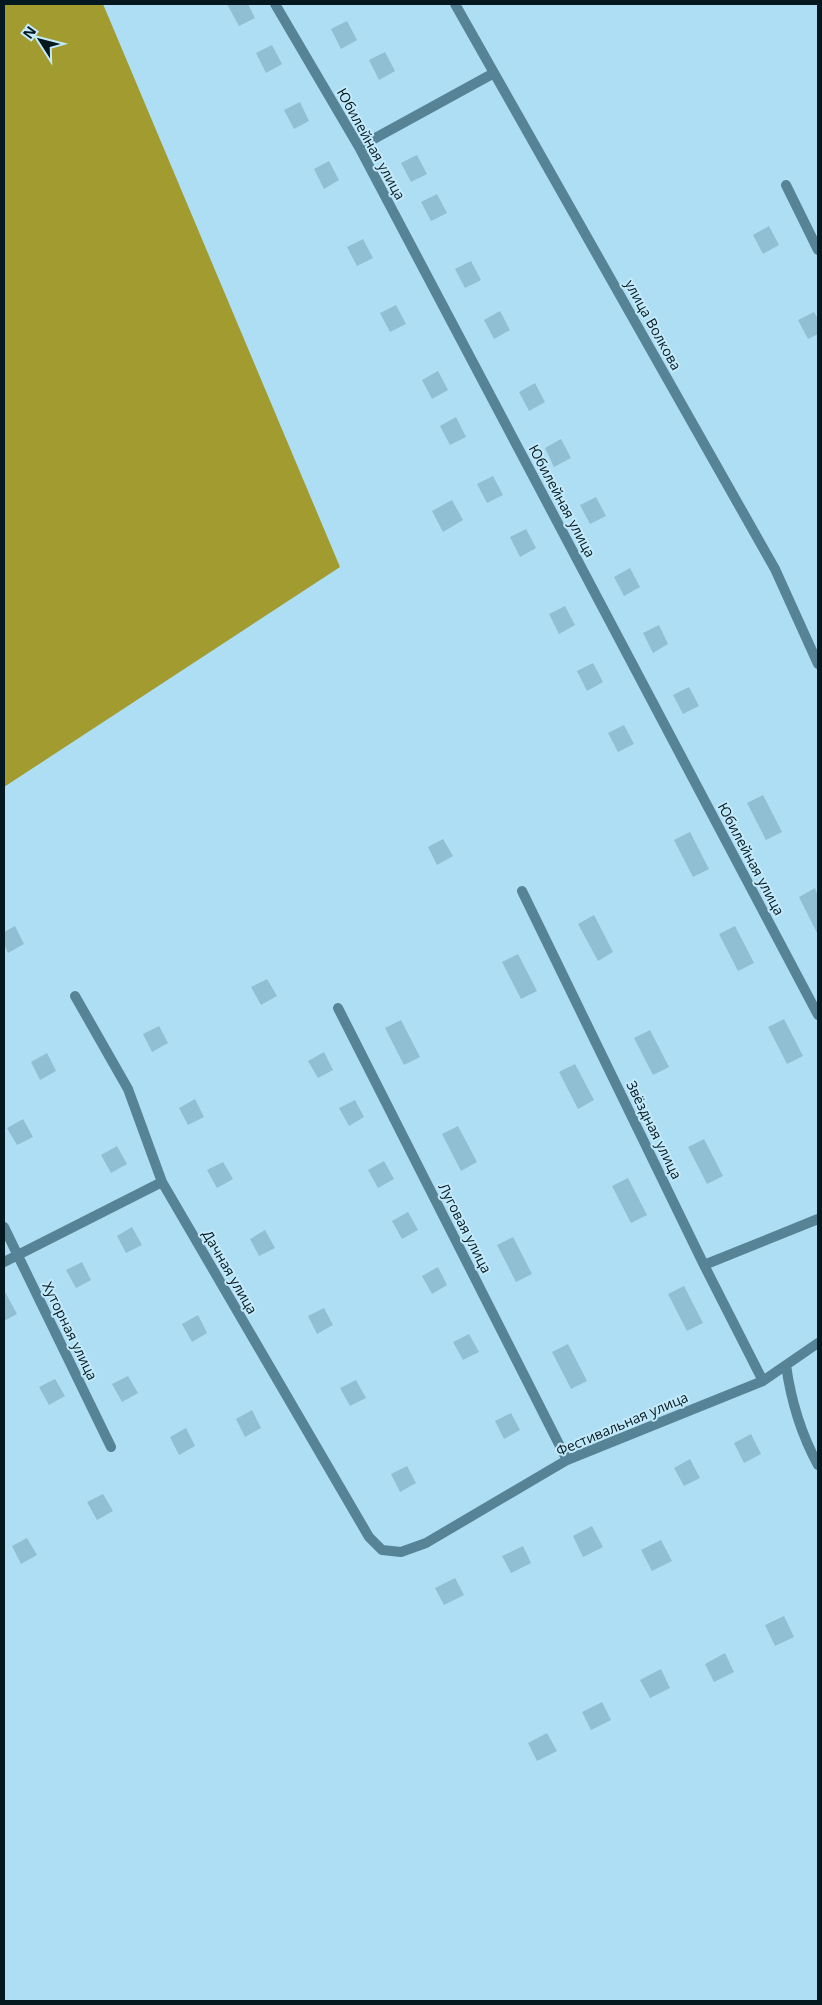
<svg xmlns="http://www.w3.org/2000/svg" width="822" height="2005" font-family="'Open Sans',sans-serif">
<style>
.forest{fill:#a29b30}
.building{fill:#90bfd3}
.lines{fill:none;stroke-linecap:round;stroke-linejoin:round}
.street{stroke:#568396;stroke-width:10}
.labels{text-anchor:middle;stroke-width:4;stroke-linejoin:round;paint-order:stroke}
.street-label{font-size:14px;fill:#05181f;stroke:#c3eafa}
</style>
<rect width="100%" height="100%" fill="#aedef3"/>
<path class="forest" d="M4 4H103L340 567 4 787Z"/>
<path class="building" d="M227 4H248L255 18 239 26Z
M347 21 357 40 341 49 331 29Z
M272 45 282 64 266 73 256 53Z
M385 52 395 71 379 80 369 60Z
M300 102 309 121 294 129 284 110Z
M417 155 427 174 411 182 401 163Z
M329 161 339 180 324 189 314 169Z
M437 194 447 213 431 221 421 202Z
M769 226 779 245 763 254 753 235Z
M363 239 373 258 357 266 347 247Z
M471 261 481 280 465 288 455 269Z
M396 305 406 324 390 332 380 313Z
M500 311 510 330 494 339 484 320Z
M814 312 818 319V334L808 339 798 320Z
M438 371 448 390 432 399 422 380Z
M535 383 545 402 529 411 519 392Z
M456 417 466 437 450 445 440 426Z
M561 439 571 458 554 467 545 448Z
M493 476 503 495 487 503 477 484Z
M596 497 606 516 590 524 580 505Z
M452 500 463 520 443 532 432 511Z
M526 529 536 548 520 557 510 537Z
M630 568 640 587 624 596 614 577Z
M565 606 575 625 559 634 549 614Z
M659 625 668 644 653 653 643 633Z
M593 663 603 682 587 691 577 671Z
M689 687 699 706 683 714 673 695Z
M624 725 634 744 618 752 608 733Z
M763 795 782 832 766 840 747 803Z
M690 832 709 869 693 877 674 840Z
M443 839 453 856 437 865 428 847Z
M815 888 818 896V935L799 897Z
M594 915 613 952 598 961 578 924Z
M15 926 24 944 8 953 4 944V932Z
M735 926 754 963 738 971 719 934Z
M518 954 537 991 521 999 502 962Z
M267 979 277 996 261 1005 251 987Z
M784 1019 803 1056 787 1064 768 1027Z
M401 1020 420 1057 404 1065 385 1028Z
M159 1026 168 1043 152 1052 143 1034Z
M650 1030 669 1067 653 1075 634 1038Z
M324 1052 333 1070 318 1078 308 1061Z
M47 1053 56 1071 40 1080 31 1062Z
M575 1064 594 1100 578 1109 559 1072Z
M195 1099 204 1117 188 1125 179 1108Z
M355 1100 364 1117 349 1126 339 1108Z
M23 1119 33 1137 17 1145 7 1128Z
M458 1126 477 1162 461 1171 442 1134Z
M704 1139 723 1176 707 1184 688 1147Z
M117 1146 127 1164 111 1173 101 1155Z
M384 1161 394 1179 378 1188 368 1170Z
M223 1162 233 1179 217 1188 207 1170Z
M628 1178 647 1215 631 1223 612 1186Z
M408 1212 418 1230 402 1239 392 1221Z
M132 1227 142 1245 126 1253 117 1236Z
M265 1230 275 1248 259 1256 250 1239Z
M513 1237 532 1274 516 1282 497 1245Z
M82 1262 91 1280 76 1288 66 1270Z
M438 1267 447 1285 432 1294 422 1276Z
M684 1286 703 1323 687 1331 668 1294Z
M4 1290 17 1314 4 1321Z
M324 1308 333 1325 317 1334 308 1316Z
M198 1315 207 1333 192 1342 182 1324Z
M469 1334 479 1352 463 1360 453 1342Z
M568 1344 587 1381 571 1389 552 1352Z
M128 1376 138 1393 122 1402 112 1384Z
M55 1379 65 1396 49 1405 39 1387Z
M356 1380 366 1398 350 1406 340 1388Z
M252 1410 261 1428 245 1437 236 1419Z
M511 1413 520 1430 504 1439 495 1421Z
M186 1428 195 1446 179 1455 170 1437Z
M751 1434 761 1454 744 1463 734 1443Z
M690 1459 700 1478 684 1486 674 1468Z
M407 1466 416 1483 400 1492 391 1474Z
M103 1494 113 1511 97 1520 87 1502Z
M592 1526 603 1547 583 1557 573 1536Z
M27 1538 37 1555 21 1564 12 1546Z
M661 1540 672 1561 652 1571 641 1550Z
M523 1546 531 1563 511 1573 502 1556Z
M455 1578 464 1595 444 1605 435 1588Z
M784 1616 794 1637 775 1646 765 1625Z
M725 1653 734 1672 714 1682 705 1664Z
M661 1669 670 1688 650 1698 640 1680Z
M602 1702 611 1720 591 1730 582 1712Z
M547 1733 557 1751 537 1761 528 1743Z"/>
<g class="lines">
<path class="street" d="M275 4 359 147 818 1015
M455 4 775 569 818 664
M359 147 494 73
M786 185 818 250
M522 891 704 1265 763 1381
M75 996 128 1089 162 1182 369 1537 382 1550 401 1552 426 1543 567 1460 763 1381 818 1343
M338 1008 567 1460
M4 1227 111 1447
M4 1262 162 1182
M704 1265 818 1219
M786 1365C791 1401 801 1434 818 1465"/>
</g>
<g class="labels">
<g class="street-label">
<text transform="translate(371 144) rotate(61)" y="5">Юбилейная улица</text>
<text transform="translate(653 325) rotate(61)" y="5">улица Волкова</text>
<text transform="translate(562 501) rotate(62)" y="5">Юбилейная улица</text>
<text transform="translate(751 859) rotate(62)" y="5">Юбилейная улица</text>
<text transform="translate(654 1130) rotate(64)" y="5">Звёздная улица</text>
<text transform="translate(465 1228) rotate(63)" y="5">Луговая улица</text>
<text transform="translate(230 1272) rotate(60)" y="5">Дачная улица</text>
<text transform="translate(70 1331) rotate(64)" y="5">Хуторная улица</text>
<text transform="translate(622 1424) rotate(-23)" y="5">Фестивальная улица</text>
</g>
</g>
<rect width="822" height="2005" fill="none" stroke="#05181f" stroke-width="10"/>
<g transform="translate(40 40) rotate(306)" stroke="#c3eafa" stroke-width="4" paint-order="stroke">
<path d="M0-4L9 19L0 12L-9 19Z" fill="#05181f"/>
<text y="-8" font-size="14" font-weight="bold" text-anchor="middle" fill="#05181f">N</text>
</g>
</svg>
